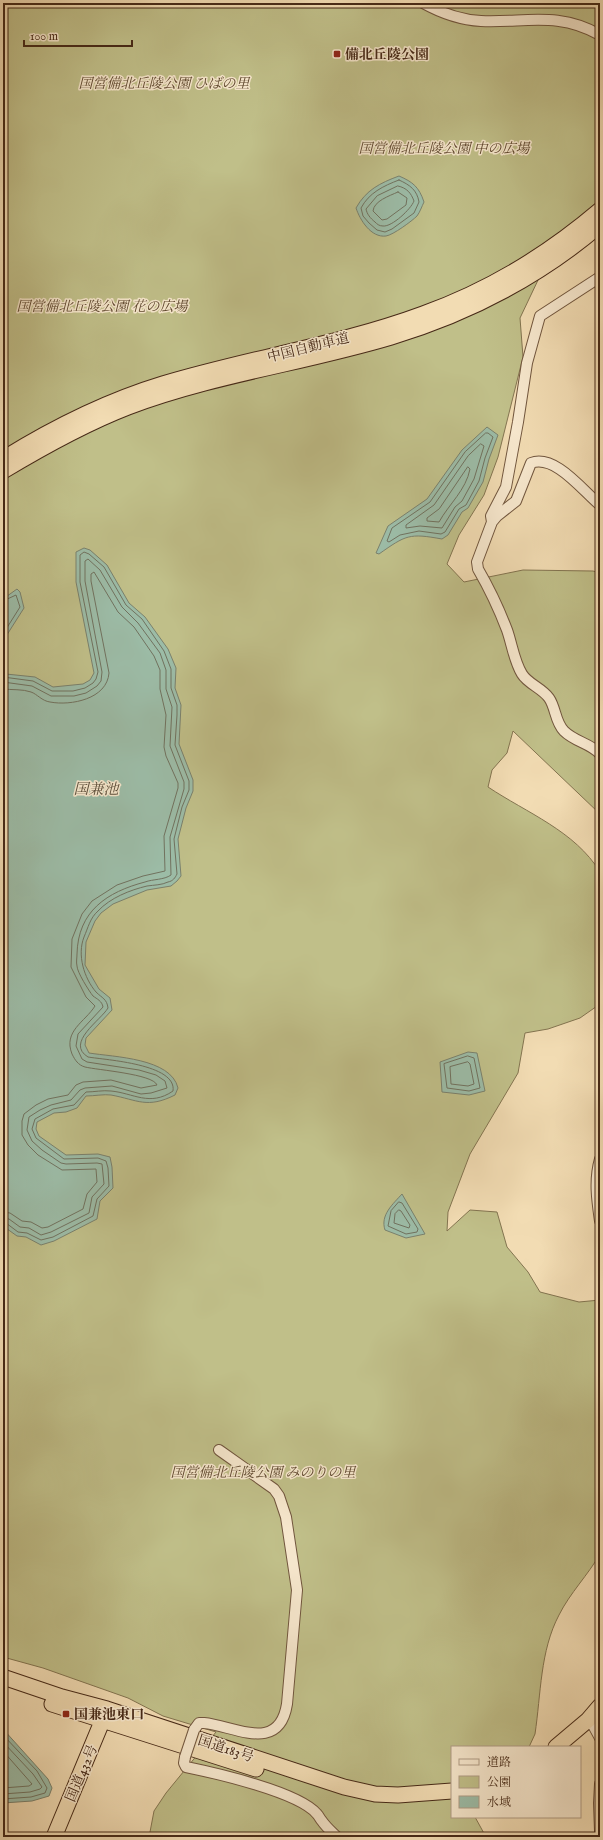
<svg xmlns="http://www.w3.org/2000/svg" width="603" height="1840" font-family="'IM FELL English','Noto Serif JP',serif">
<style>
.green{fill:#c0bf89;stroke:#837450}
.water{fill:#9cbca7;stroke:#7a816d}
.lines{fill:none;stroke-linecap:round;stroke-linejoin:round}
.shore{stroke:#71725f;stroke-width:1}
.minor-casing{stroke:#71563e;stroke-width:12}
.highway-casing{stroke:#462917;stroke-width:17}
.minor{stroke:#f7e8ce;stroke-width:10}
.highway{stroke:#f2dcb3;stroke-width:15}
.minor-bridge-casing{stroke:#71563e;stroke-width:12;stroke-linecap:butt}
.minor-bridge{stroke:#f7e8ce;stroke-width:10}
.poi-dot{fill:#8f2418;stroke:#f7e8ce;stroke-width:1.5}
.labels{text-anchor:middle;stroke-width:3;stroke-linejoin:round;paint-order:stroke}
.poi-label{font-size:14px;font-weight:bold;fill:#462917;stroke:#f7e8ce;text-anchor:start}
.park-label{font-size:14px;font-style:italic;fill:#5e472e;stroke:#f7e8ce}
.street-label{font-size:14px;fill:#462917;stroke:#f7e8ce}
.water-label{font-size:15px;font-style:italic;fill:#5c4e3b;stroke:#f7e8ce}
</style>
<rect width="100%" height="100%" fill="#f2dcb3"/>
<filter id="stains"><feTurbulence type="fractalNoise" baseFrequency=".005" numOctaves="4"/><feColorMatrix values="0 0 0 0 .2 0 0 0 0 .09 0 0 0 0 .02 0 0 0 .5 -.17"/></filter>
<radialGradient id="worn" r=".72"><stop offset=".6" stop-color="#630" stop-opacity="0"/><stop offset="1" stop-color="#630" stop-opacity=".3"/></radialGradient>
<path class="green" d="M3 3H600V204L558 238 520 318 523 357 498 457 484 495 459 535 447 564 464 582 523 570 593 571 600 573V814L513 731 507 753 492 770 488 787C527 813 575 831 600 872V1004L580 1018 548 1029 525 1033 518 1073 470 1154 448 1212 447 1231 470 1210 497 1212 507 1247 528 1272 540 1292 579 1302 600 1300V1554C588 1575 570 1593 559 1615 540 1651 541 1694 535 1734L529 1747H452V1817H475L486 1837H152L150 1832 154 1811 166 1793 216 1732 163 1716 128 1698 43 1668 3 1657Z"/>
<path class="water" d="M399 176C413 182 419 187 424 202 422 206 420 212 417 216 412 221 393 235 386 236 371 238 360 220 356 208 366 190 380 183 399 176Z
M487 427 498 435 489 459 483 482 468 508 462 512 448 535 442 539C409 533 406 535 379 554L376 553 388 526 427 499 462 450Z
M84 548 90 550 107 565 129 603 145 617 168 649 176 668 175 688 181 705 179 744 193 780V791L186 808 178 839 181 876 177 881 171 886 147 890 113 904 101 913 95 921 86 942 85 965 99 989 110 998 112 1010 86 1038 85 1045 89 1053C114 1057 171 1058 178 1088L175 1095C147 1109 138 1100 111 1095 104 1094 94 1096 86 1096L77 1108 66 1112 54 1113 37 1122 36 1129 39 1136 66 1155 98 1154 110 1157 112 1167 113 1188 100 1201 97 1219 54 1241 41 1245 26 1237 17 1236 3 1226V672L6 674 35 677 53 687 83 684 90 680 94 673 76 582V552Z
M17 589 20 592 24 608 3 641V599Z
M468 1052 477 1053 485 1091 469 1095 442 1092 440 1062Z
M402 1194 425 1234 406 1238 385 1230C380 1215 393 1204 402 1194Z
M3 1729 48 1779 52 1788 49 1796 32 1801 3 1803Z"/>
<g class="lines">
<path class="shore" d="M399 180C410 185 417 190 419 202L414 213 392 229 385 232 377 230 369 223 363 216 361 208C369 193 383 186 399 180Z
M398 186C407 188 411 193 414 201 411 209 392 227 383 226 379 226 377 224 375 222 370 218 367 214 366 209L377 196Z
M398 192 407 198 406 205 387 219 382 220 373 211C374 201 389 196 398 192Z
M486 433H488L493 437 485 458 479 481 466 505 459 509 445 532 441 534 419 531 400 535 389 542 387 541 392 528 430 502 465 452Z
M481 444 484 446 474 479 462 501 455 507 442 528 420 526 406 528V525L434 505 468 456Z
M468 467 470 469C466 490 449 504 439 522L427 521V518L439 509Z
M3 601 16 595 20 607 3 634
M3 677 33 681 52 691H73L85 688 93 683 96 679 98 672 80 582V555L84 552 89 554 104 567 126 605 142 619 164 651 171 669V688L177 705V715L175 745 189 781V790L182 807 174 839 177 874C175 878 173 881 168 882 162 885 154 885 147 886 130 890 110 898 98 911 90 918 88 928 84 937 77 955 84 978 96 992 102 998 107 999 108 1008 101 1020 65 1043 88 1057 106 1060 177 1064 173 1091 150 1107 133 1093 111 1091 103 1090 94 1092 86 1092L74 1105 53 1109 35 1119 32 1129 36 1138 64 1159 98 1158 106 1161 108 1168 109 1186 97 1199 93 1216 53 1237 41 1240 27 1233 18 1232 6 1223H3
M3 682 32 686 51 696H74L86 693 97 686 101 681 102 672 85 581V561L88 559 100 570 122 607 138 623 160 653 166 670V689L172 707 170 746 184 782V789L170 837 171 875C164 880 153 879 145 882 107 892 78 911 77 954 77 958 76 962 77 966 77 972 89 991 93 996 97 999 102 1001 103 1007L78 1034 76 1046 82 1059 87 1062 139 1070 156 1075 165 1081 167 1088 151 1093 141 1094 112 1086 85 1088 80 1090 71 1100 51 1105 40 1110 29 1117 27 1130 32 1141 42 1150 61 1163 66 1164 97 1163 102 1164 104 1184 92 1197 89 1213 51 1232 41 1235 29 1228 20 1227 9 1219 3 1218
M3 689C11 690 23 689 31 692 37 694 42 701 50 702 71 706 107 699 109 673L91 581V574L94 572 118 612 134 627 154 656 160 670V689L166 715 164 747 166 756 178 783V788L164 836 165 871 143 876 117 885 92 901 82 914 72 939 71 967 86 997 95 1006C85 1022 63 1031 72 1054 75 1060 78 1065 85 1067 97 1070 153 1074 157 1085L141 1088 111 1080 83 1082 76 1085 68 1095 48 1099 36 1105 24 1114 22 1121V1135L28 1145 38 1155 62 1170 96 1169 97 1182 87 1194 83 1209 48 1227 42 1228 31 1222 22 1221 10 1213 3 1212
M468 1056 474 1058 480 1088 469 1091 447 1088 444 1064Z
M468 1062 470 1064 474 1084 468 1086 451 1084 450 1067Z
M399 1202 402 1203 418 1229 417 1232 406 1234 388 1226 391 1211Z
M399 1210 401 1211 410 1225 409 1228 394 1223 395 1214Z
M3 1735 37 1771 47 1788 45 1793 31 1797 3 1799
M3 1742 33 1774 42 1787 40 1789 30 1792 3 1794
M3 1751 32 1784 29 1786 3 1788"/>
<g class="minor-casing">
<path id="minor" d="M423 3C441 13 461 20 481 21 525 23 558 11 600 35
M600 277 540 316 527 363 518 422 506 487 491 516 492 522 497 516 516 501 531 463C555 454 582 490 600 505
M492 522 477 562 478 569C489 588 499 609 507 630 512 644 514 661 522 674 528 684 542 688 549 698 556 708 555 722 564 731 575 742 590 743 600 754
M600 1159C594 1180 597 1200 600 1221
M588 1720 594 1727 600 1738
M194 1730 199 1723H204C235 1726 279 1754 287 1704L297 1590 286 1517 279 1496 274 1489 219 1450
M185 1757 184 1763 186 1767C215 1773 299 1792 317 1814 319 1816 320 1819 322 1821 326 1827 332 1832 337 1837
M600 1784 599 1803 600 1831"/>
</g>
<g class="highway-casing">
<path id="highway" d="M3 459C53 428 107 401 163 384 249 358 339 345 423 314 490 290 546 256 600 210
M3 471C43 447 84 424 128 407 213 375 304 363 391 337 467 314 539 277 600 225
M3 1677 62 1697 107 1709 344 1787 375 1794 398 1795 452 1791
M52 1704 256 1769
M556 1747 588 1720 600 1706
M54 1837 106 1712"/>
</g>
<use href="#minor" class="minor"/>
<use href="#highway" class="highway"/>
<g class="minor-bridge-casing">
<path id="minor-bridge" d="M185 1757 194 1730"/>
</g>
<use href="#minor-bridge" class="minor-bridge"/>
</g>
<g class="poi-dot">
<rect x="333" y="50" width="8" height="8" rx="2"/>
<rect x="62" y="1710" width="8" height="8" rx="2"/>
</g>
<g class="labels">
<g class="poi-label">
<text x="345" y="59">備北丘陵公園</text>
<text x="74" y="1719">国兼池東口</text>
</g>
<g class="park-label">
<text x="164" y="88">国営備北丘陵公園 ひばの里</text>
<text x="444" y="153">国営備北丘陵公園 中の広場</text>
<text x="102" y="311">国営備北丘陵公園 花の広場</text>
<text x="263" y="1477">国営備北丘陵公園 みのりの里</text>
</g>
<g class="street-label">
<text transform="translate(308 347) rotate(-14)" y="5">中国自動車道</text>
<text transform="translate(226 1748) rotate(18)" y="5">国道183号</text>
<text transform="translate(81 1773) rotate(-67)" y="5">国道432号</text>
</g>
<g class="water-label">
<text x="96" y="794">国兼池</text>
</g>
</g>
<rect width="603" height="1840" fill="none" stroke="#f2dcb3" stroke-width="16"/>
<rect x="4" y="4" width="595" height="1832" fill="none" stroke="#462917" stroke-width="2"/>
<rect x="8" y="8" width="587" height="1824" fill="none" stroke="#462917"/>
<rect x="451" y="1746" width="130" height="72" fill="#f7e8ce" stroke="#b09c85"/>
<rect x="459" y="1759" width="20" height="6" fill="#f7e8ce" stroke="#b09c85"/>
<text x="487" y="1766" font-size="12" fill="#462917">道路</text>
<rect x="459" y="1776" width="20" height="12" fill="#c0bf89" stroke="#b09c85"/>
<text x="487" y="1786" font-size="12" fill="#462917">公園</text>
<rect x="459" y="1796" width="20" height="12" fill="#9cbca7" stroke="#b09c85"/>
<text x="487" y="1806" font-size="12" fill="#462917">水域</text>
<path d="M24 40v6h108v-6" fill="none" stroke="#462917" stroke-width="2"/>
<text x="30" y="40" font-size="12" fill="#462917" stroke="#f7e8ce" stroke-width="3" paint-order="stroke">100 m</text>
<rect width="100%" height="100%" filter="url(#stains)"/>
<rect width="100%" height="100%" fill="url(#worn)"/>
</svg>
